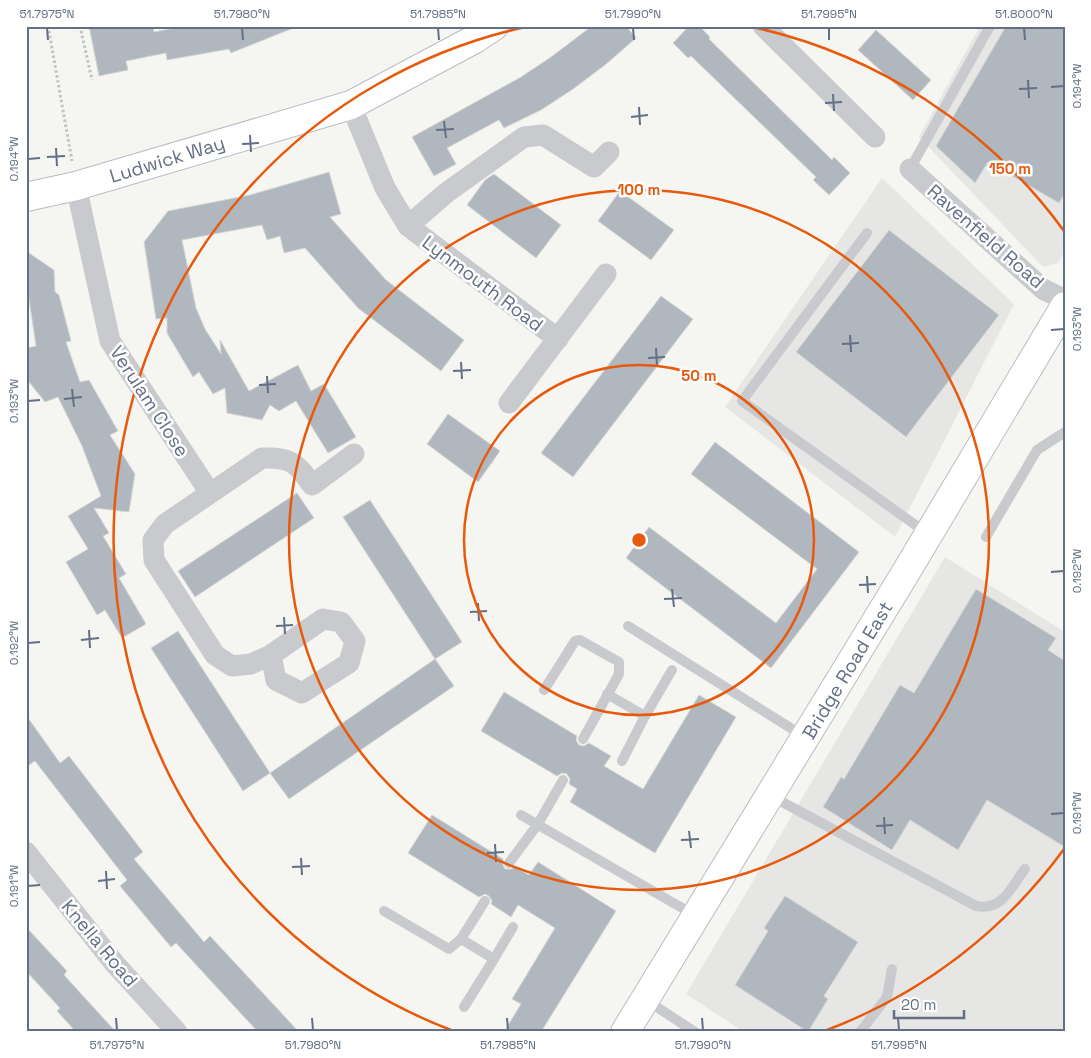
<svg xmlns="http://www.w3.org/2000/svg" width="1091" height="1058" font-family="'Space Grotesk',sans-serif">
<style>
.built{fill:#e6e6e5}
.building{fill:#b1b7be;stroke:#d6d7d4}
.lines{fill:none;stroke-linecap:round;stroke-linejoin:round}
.secondary-casing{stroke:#b9bdc2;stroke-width:30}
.path{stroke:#c0c2c4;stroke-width:3;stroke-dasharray:2.5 2.5;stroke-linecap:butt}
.lane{stroke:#c8cace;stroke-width:10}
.street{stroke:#c8cace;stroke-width:21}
.secondary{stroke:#fff;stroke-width:28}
.ticks{fill:none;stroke:#626f85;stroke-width:2}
.ring{fill:none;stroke:#e8590c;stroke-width:2.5}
.labels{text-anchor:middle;stroke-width:5;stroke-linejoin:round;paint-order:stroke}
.street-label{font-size:19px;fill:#626f85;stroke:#fff}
.centre{fill:#e8590c;stroke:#fff;stroke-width:2.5}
.ring-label{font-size:15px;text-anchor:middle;font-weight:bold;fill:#e8590c;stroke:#fff;stroke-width:5;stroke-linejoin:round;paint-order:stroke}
.neatline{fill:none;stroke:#626f85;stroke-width:2}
.ticks-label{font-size:12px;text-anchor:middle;fill:#626f85}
</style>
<rect width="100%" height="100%" fill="#f5f6f1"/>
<path class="built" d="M980 26H1065V251L1058 263 1043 267 919 137Z
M882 178 1014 304 895 537 725 407Z
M945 557 1065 632V1032H744L686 994Z"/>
<path class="building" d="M89 26H153L154 32 184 26 296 27 231 53 229 49 167 60 166 53 126 61 128 70 99 76Z
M592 26H626L636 38 605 65 573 89 541 110 504 128 499 120 447 148 456 164 434 176 412 137 521 77 551 57Z
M689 26H699L710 37 709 39 832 160 834 157 850 173 829 195 813 180 816 177 691 56 688 58 673 43Z
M1006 26H1065V193L1059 203 988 162 975 183 936 146Z
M876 30 931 80 913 100 858 50Z
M329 172 341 214 330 217 386 280 464 340 441 371 358 308 305 248 284 253 280 236 267 240 262 225 182 240 196 308 205 329 221 354 220 340 249 391 298 365 311 391 324 384 356 437 328 453 296 401 279 411 270 405 262 420 227 413 225 388 213 394 199 372 193 377 167 333V318L156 319 144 242 168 211 250 195Z
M494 174 561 225 536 258 467 205 485 180Z
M620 191 674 230 651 260 598 221Z
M889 230 999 315 906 437 796 352Z
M26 251 54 270 55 292 59 295 71 341 66 342 80 382 89 380 118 431 110 435 135 474 129 512 94 508 109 533 103 536 126 574 119 578 146 624 122 638 105 610 97 615 66 562 88 549 68 516 101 496 82 446 58 397 45 402 29 382 26 366V348L36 346 26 279Z
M661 296 693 319 573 477 541 453Z
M448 414 500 451 478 482 427 444Z
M715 442 859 552 771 668 626 558 649 527 776 623 817 569 691 474Z
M297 493 314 518 195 597 178 571Z
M370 500 462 642 435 659 343 517Z
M976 589 1056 638 1048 650 1065 661V847L987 800 958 850 910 820 892 850 823 807 841 777 844 779 900 685 914 693Z
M178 631 270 773 243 791 151 648Z
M435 659 454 686 289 799 270 773Z
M504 692 577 736 576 740 579 745 584 746 589 743 611 756 604 766 643 789 699 695 736 717 655 853 570 802 577 789 569 784 570 779 567 774 562 773 557 776 481 731Z
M26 715 60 763 69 756 143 852 134 859 204 942 210 936 299 1032H258L176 943 171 947 120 886 127 880 35 761 26 767Z
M432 815 503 859V865L505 869H511L515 867 529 875 538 862 616 911 541 1032H504L521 1004 512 999 555 928 518 905 511 917 491 904 492 901 489 896 485 894 479 897 408 853Z
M785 896 858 942 824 996 828 999 808 1032 735 985 768 931 764 928Z
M26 927 67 971 64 975 116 1032H76L57 1011 60 1008 26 971Z"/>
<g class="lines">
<g class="secondary-casing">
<path id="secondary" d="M26 197 76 186 351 105 473 40 494 26
M625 1032 903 577 1065 306"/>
</g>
<path class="path" d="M48 26 72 161
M80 26 92 80"/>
<path class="lane" d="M910 169 990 26
M867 233 742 401 928 534
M986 537 1037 450 1065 432
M628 626 805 737
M544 690 575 641 580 640 619 662V674L583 739
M607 694 645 716 672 670
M622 761 645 716
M771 796 976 906C1003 911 1011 887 1025 869
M521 815 696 916
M509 863 538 824 563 780
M384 911 449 949 461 939 485 901
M461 939 494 959 513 927
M646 1000 695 1032
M464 1007 494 959
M860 1032 887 997 892 969"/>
<path class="street" d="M763 26 875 137
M351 105 385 188 408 226 558 339
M910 169 1043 289 1065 300
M76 186 110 341 210 493
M408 226 446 193 524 137 543 135 594 167 609 152
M509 403 606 274
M271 655 276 680 302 693 349 663 355 641 341 622 323 619 271 655 251 664 232 666 215 655 154 560 153 540 165 524 262 458C290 457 296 462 312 485L354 454
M26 852 115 964 177 1032"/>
<use href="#secondary" class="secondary"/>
</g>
<path class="ticks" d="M47 28 48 40M242 28 243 40M438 28 439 40M633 28 634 40M829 28V40M1024 28 1025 40M1028 80 1029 98M1051 87 1064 86M1019 89 1037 88M833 94 834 111M825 103 842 102M639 107 640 125M631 117 648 115M444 121 446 138M436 130 454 129M250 135 251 152M242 144 259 143M56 148 57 166M47 157 65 156M28 159 40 158M1051 330 1064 329M850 335 851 352M842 344 859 343M656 348 657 366M648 358 665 357M461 362 462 379M453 371 471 370M267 376 268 393M259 385 276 384M72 389 74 407M64 399 82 397M28 401 40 400M1051 572 1064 571M867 576 868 593M859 585 876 584M672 589 674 607M664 599 682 598M478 603 479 621M470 612 487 611M284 617 285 634M276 626 293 625M89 630 90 648M81 640 99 638M28 643 40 642M1051 814 1064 813M884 817 885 834M876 826 893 825M689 831 691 848M681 840 699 839M495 844 496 862M487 853 504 852M301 858 302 875M292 867 310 866M106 871 107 889M98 881 115 879M28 886 40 885M116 1018 117 1030M312 1018 313 1030M507 1018 508 1030M702 1018 703 1030M898 1018 899 1030"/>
<g class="ring">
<circle cx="639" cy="540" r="175"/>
<circle cx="639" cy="540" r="350"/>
<path d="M1064 849A525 525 0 0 1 827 1030M451 1030A525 525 0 0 1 530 26M748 26A525 525 0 0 1 1064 231"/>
</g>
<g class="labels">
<g class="street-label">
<text transform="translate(167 159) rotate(-17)" y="7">Ludwick Way</text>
<text transform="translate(986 236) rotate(41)" y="7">Ravenfield Road</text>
<text transform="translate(483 283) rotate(37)" y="7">Lynmouth Road</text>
<text transform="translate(150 401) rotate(57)" y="7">Verulam Close</text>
<text transform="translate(847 670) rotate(-59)" y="7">Bridge Road East</text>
<text transform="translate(100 943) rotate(50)" y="7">Knella Road</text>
</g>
</g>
<circle cx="639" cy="540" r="8" class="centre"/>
<g class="ring-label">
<text x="1010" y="174">150 m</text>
<text x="639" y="195">100 m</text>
<text x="699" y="381">50 m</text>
</g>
<rect width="1091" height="1058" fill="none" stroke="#ffffff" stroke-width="55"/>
<path d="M894 1010v8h70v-8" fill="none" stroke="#626f85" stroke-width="2.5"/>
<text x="901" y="1010" font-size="15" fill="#626f85" stroke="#ffffff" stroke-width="4" paint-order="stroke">20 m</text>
<rect x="28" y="28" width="1036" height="1002" class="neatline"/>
<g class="ticks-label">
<text x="47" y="18">51.7975°N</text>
<text x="242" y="18">51.7980°N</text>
<text x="438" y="18">51.7985°N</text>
<text x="633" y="18">51.7990°N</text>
<text x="829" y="18">51.7995°N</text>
<text x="1024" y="18">51.8000°N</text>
<text transform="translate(1077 86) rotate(-90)" y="4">0.194°W</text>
<text transform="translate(14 159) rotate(-90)" y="4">0.194°W</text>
<text transform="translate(1077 329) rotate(-90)" y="4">0.193°W</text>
<text transform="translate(14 401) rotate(-90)" y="4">0.193°W</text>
<text transform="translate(1077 571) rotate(-90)" y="4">0.192°W</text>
<text transform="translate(14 643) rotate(-90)" y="4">0.192°W</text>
<text transform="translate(1077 813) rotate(-90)" y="4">0.191°W</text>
<text transform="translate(14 886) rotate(-90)" y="4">0.191°W</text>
<text x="117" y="1049">51.7975°N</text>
<text x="313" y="1049">51.7980°N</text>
<text x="508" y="1049">51.7985°N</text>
<text x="703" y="1049">51.7990°N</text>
<text x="899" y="1049">51.7995°N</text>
</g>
</svg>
